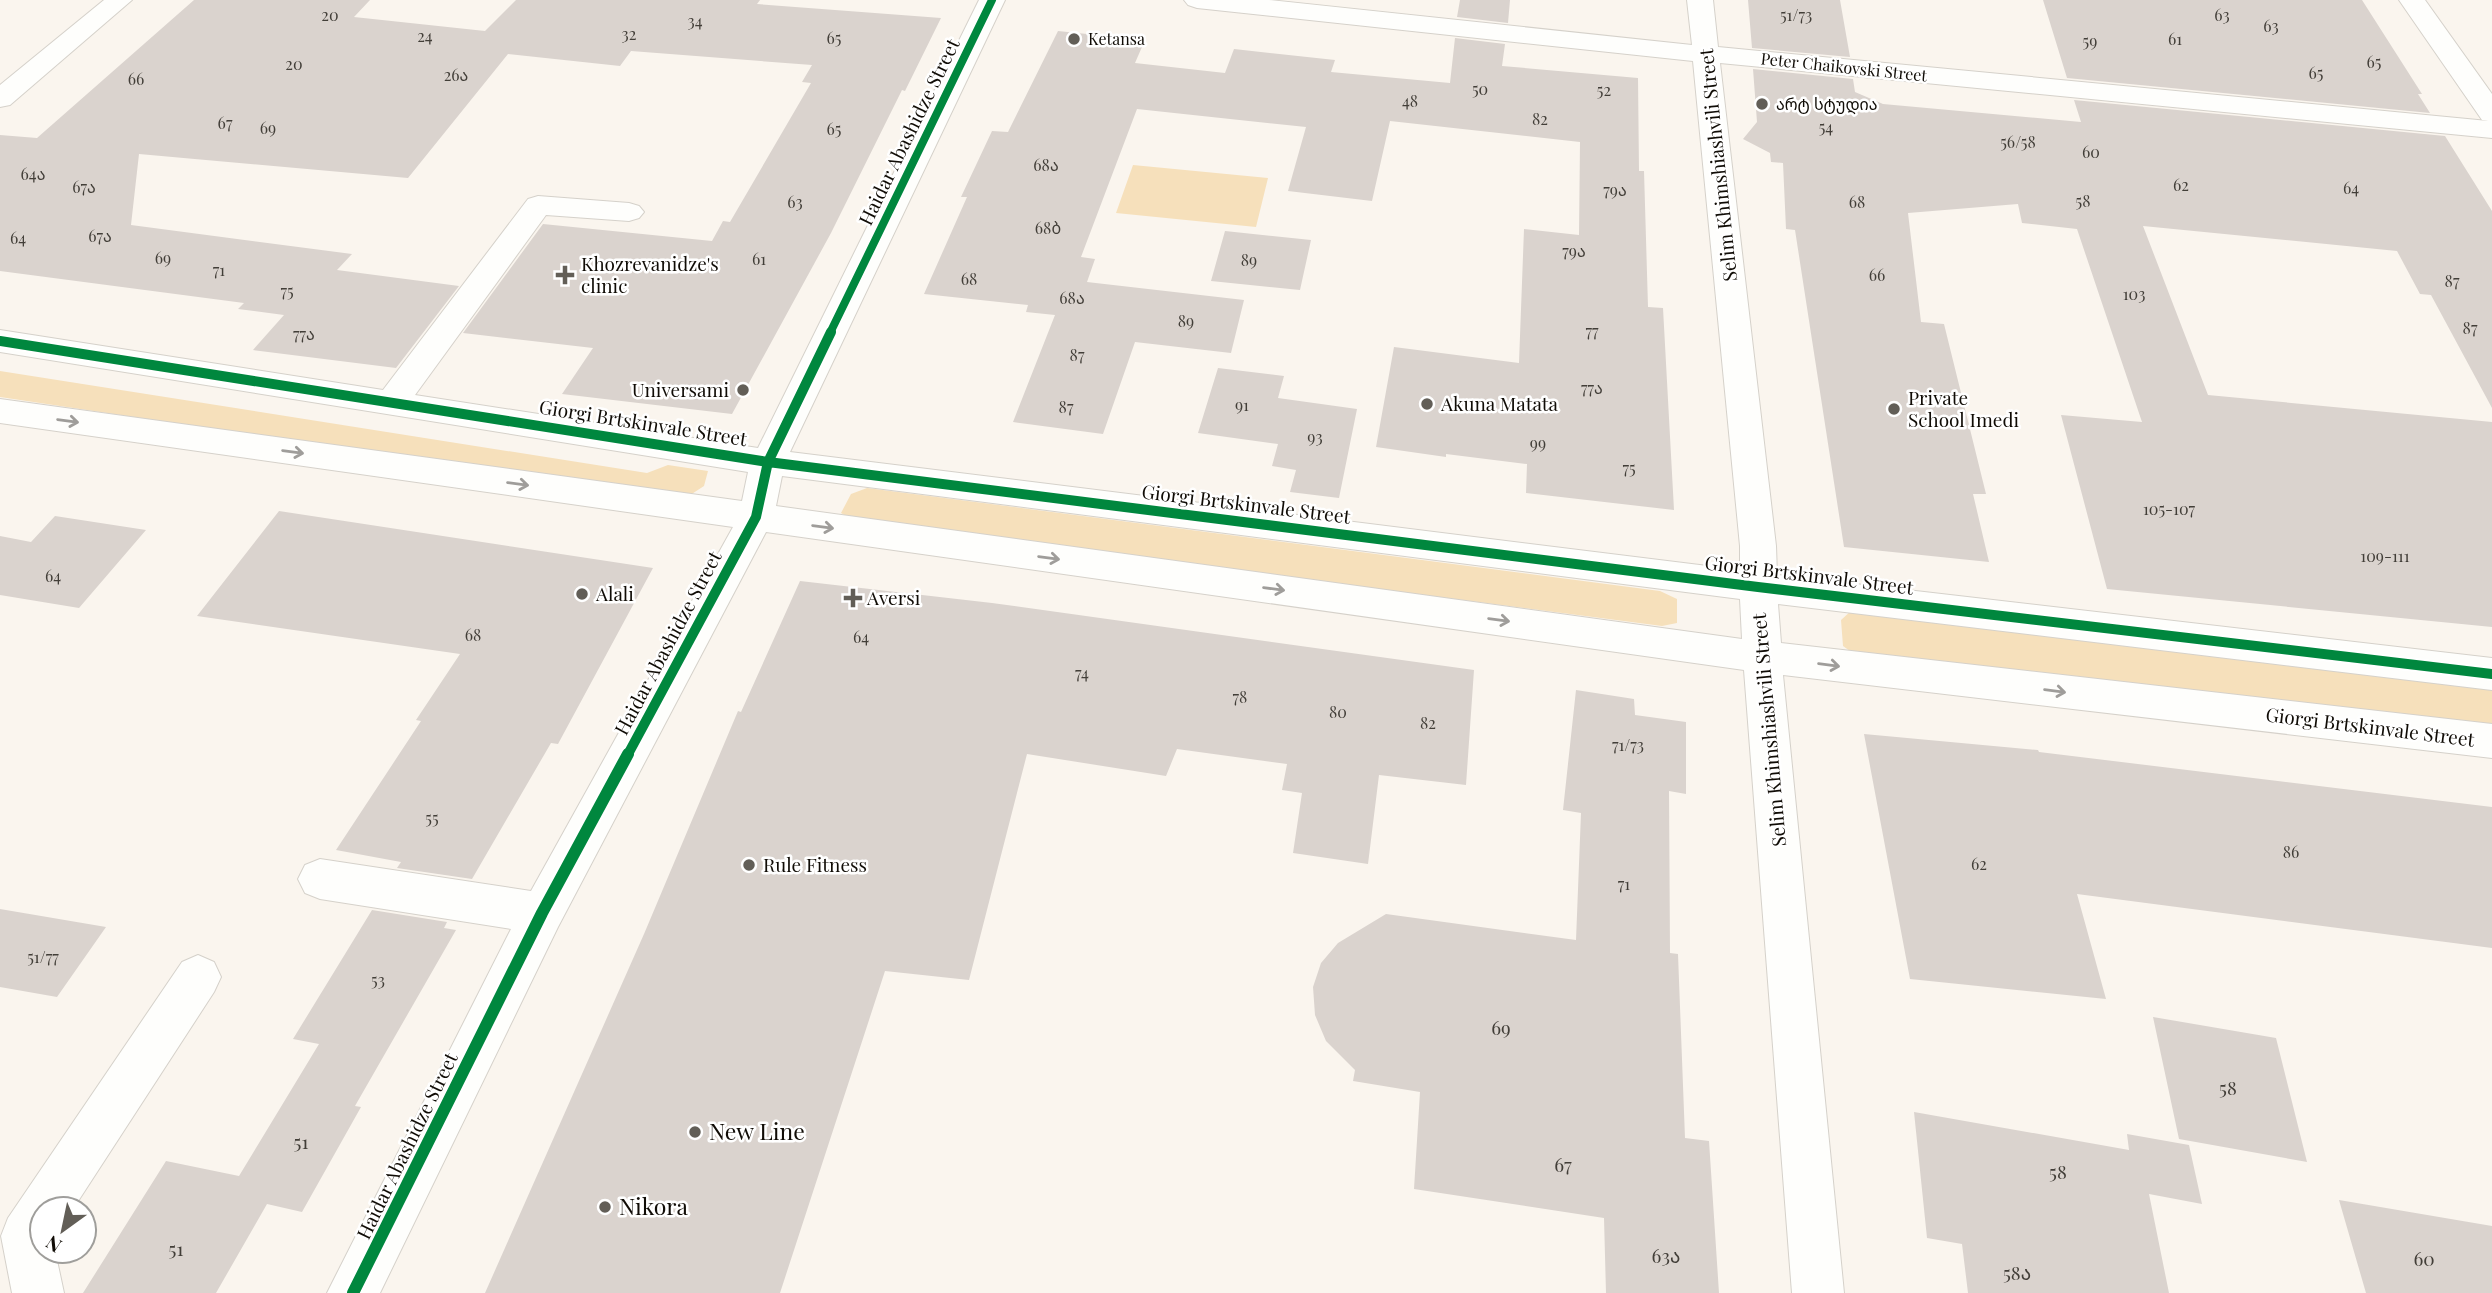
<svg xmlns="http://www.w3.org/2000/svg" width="2492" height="1293" font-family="'Playfair Display','Noto Sans Georgian',serif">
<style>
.green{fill:#f6e0bb}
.building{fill:#dad3ce}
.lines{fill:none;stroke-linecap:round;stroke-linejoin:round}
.minor-casing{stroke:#d5d1ca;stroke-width:2}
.minor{fill:#fefefc;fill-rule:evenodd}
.cycleway-far2-casing{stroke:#fff;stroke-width:11}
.cycleway-far1-casing{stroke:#fff;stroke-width:14}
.cycleway-casing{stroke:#fff;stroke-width:17}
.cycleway-far2{stroke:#00873e;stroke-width:8}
.cycleway-far1{stroke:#00873e;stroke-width:10}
.cycleway{stroke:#00873e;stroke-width:12}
.oneway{stroke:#9f9d9a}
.poi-dot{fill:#625e57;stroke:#fff;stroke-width:2.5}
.labels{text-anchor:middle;stroke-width:5;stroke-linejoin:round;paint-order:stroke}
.number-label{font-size:16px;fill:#423e38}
.far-poi-label{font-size:16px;fill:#100c06;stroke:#fff;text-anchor:start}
.far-street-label{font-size:16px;fill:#100c06;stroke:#fff}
.street-label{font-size:19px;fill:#100c06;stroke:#fff}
.poi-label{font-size:19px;fill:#100c06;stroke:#fff;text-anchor:start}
.near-number-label{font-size:19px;fill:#423e38}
.near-poi-label{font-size:23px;fill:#100c06;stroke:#fff;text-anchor:start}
</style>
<rect width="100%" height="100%" fill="#faf5ee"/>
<path class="green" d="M1133 165 1268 178 1256 227 1116 213Z
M0 371 647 473 668 465 708 471 704 486 684 499 0 397Z
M867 488 1660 591 1677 599V623L1662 626 853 520 841 513 851 494Z
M1852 610 2492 690V729L1861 659 1843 646 1841 620Z"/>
<path class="building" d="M194 0H370L354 17 485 31 516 0H760L757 4 941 18 905 91 902 90 831 233 732 414 562 394 593 348 463 333 543 224 712 241 723 221 730 222 811 83 802 82 812 65 631 51 620 66 508 54 408 178 139 154 131 225 352 254 337 270 459 286 396 368 253 350 284 315 238 309 244 303 0 271V135L37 138Z
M1460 0H1510L1508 23 1457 17Z
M1748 0H1840L1850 57 1752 48Z
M2043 0H2362L2422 94H2418L2430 113 2067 78Z
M1058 31 1145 40 1135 63 1225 73 1234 49 1335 60 1331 72 1450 83 1455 38 1505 44 1502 66 1638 78 1639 171H1644L1648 307 1663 308 1674 510 1526 493 1527 464 1446 454V457L1376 447 1394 347 1519 363 1524 229 1579 235 1580 142 1390 121 1372 201 1288 191 1306 127 1137 109 1081 257 1095 259 1087 282 1244 300 1231 353 1135 342 1103 434 1013 422 1055 315 1026 312 1028 305 924 294 967 197H961L992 131 1008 132Z
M1753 69 1853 79 1855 92 1883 104 2081 122 2074 100 2445 136 2492 211V408L2431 295 2420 294 2397 251 2143 226 2208 395 2492 422V627L2107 589 2061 415 2142 422 2077 229 2022 223 2018 204 1908 213 1921 322 1944 324 1986 494H1973L1989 562 1844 547 1795 230 1786 229 1783 163 1771 162 1770 153 1743 139 1757 122Z
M1225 231 1311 240 1300 290 1211 281Z
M1218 368 1284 376 1278 398 1357 409 1339 498 1290 492 1296 470 1272 466 1278 444 1198 433Z
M279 511 653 568 558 744 551 743 472 879 397 868 401 862 336 850 421 721 416 720 460 654 197 616Z
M55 516 146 530 79 608 0 595V536L31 542Z
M800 581 992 603 1474 670 1466 785 1379 775 1368 864 1293 853 1302 793 1282 790 1287 764 1177 749 1166 776 1027 754 969 980 885 971 780 1293H485L644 934 738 711 741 712Z
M1576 690 1634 699 1635 715 1686 722V794L1669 791 1670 953 1678 954 1685 1138 1709 1141 1719 1293H1606L1604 1218 1414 1189 1420 1092 1353 1081 1355 1070 1326 1041 1315 1015 1313 987 1321 963 1338 943 1386 914 1576 940 1581 813 1563 810Z
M1864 734 2038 750 2039 752 2492 807V948L2077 894 2106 999 1910 979Z
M0 909 106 927 57 997 0 987Z
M372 910 447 922 444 928 456 930 355 1106 361 1107 302 1212 267 1204 216 1293H83L166 1161 239 1176 319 1044 293 1039Z
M2153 1017 2276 1038 2307 1162 2179 1139Z
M1914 1112 2129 1150 2127 1134 2189 1145 2202 1204 2149 1194 2169 1293H1968L1962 1244 1927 1238Z
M2339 1200 2492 1226V1293H2366Z"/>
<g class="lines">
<g class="minor-casing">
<path id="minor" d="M104 0H132L10 105 0 107V85Z
M979 0H1005L790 452 1740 570V546L1693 61 1197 8 1188 5 1184 0H1269L1692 45 1687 0H1713L1718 47 2488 121 2482 120 2399 0H2425L2492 94V138L1720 63 1776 546 1777 575 2492 658V690L1778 604 1781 643 2492 724V758L1783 675 1844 1293H1792L1744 670 766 532 558 927 380 1293H327L511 929 320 899 305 893 298 879 305 865 320 859 531 891 733 527 0 423V399L742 501 748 472 0 352V330L383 390 528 199 538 196 629 203 639 206 644 212 639 218 629 221 546 215 415 395 758 448ZM782 476 1740 599 1742 639 776 506Z
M198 955 214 962 221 977 214 992 73 1209H42V1251H55L64 1293H12L1 1236 8 1218 182 962Z"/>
</g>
<use href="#minor" class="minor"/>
<g class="cycleway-far2-casing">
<path id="cycleway-far2" d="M830 333 992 0"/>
</g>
<g class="cycleway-far1-casing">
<path id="cycleway-far1" d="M0 341 768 462 1758 587 2492 674
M627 756 756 517 768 462 831 332"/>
</g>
<g class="cycleway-casing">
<path id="cycleway" d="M353 1293 542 913 628 754"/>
</g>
<use href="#cycleway-far2" class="cycleway-far2"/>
<use href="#cycleway-far1" class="cycleway-far1"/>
<use href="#cycleway" class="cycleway"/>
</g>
<defs><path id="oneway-shaft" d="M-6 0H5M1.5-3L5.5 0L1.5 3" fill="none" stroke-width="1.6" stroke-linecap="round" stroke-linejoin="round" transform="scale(1.75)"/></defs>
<g class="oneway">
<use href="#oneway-shaft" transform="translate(68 421) rotate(8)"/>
<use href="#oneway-shaft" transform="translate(293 452) rotate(8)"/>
<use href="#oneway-shaft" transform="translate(518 484) rotate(8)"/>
<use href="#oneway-shaft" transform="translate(823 527) rotate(8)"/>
<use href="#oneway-shaft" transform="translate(1049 558) rotate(8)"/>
<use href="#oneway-shaft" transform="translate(1274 589) rotate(8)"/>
<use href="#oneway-shaft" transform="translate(1499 620) rotate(8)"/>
<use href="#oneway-shaft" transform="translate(1829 665) rotate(7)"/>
<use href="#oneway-shaft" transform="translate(2055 691) rotate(7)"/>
</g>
<g class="poi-dot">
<circle cx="1074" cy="39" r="7"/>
<circle cx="1762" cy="104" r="7"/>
<path d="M561.5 264.5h7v7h7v7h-7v7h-7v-7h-7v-7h7z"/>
<circle cx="743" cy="390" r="7"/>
<circle cx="1427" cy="404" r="7"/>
<circle cx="1894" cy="409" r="7"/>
<circle cx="582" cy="594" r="7"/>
<path d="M849.5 587.5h7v7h7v7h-7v7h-7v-7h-7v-7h7z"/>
<circle cx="749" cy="865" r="7"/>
<circle cx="695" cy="1132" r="7"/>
<circle cx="605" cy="1207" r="7"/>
</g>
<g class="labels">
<g class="number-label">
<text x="330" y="21">20</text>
<text x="1796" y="21">51/73</text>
<text x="2222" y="21">63</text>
<text x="695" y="27">34</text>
<text x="2271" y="32">63</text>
<text x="629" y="40">32</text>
<text x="425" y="42">24</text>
<text x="834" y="44">65</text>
<text x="2175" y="45">61</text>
<text x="2090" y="47">59</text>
<text x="2374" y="68">65</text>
<text x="294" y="70">20</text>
<text x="2316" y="79">65</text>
<text x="456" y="81">26ა</text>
<text x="136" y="85">66</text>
<text x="1480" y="95">50</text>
<text x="1604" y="96">52</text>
<text x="1410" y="107">48</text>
<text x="1540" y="125">82</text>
<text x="225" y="129">67</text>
<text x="1826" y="133">54</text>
<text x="268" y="134">69</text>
<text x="834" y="135">65</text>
<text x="2018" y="148">56/58</text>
<text x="2091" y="158">60</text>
<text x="1046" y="171">68ა</text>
<text x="33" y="180">64ა</text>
<text x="2181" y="191">62</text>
<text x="84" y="193">67ა</text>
<text x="2351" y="194">64</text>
<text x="1615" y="196">79ა</text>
<text x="2083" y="207">58</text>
<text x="795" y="208">63</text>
<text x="1857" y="208">68</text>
<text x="1048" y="234">68ბ</text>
<text x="100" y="242">67ა</text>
<text x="18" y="244">64</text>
<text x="1574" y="257">79ა</text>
<text x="163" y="264">69</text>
<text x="759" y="265">61</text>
<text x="1249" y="266">89</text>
<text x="219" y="276">71</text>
<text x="1877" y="281">66</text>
<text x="969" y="285">68</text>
<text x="2452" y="287">87</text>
<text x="287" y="297">75</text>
<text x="2134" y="300">103</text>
<text x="1072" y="304">68ა</text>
<text x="1186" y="327">89</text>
<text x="2470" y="334">87</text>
<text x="1592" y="337">77</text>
<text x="304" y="340">77ა</text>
<text x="1077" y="361">87</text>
<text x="1592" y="394">77ა</text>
<text x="1242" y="411">91</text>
<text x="1066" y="413">87</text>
<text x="1315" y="443">93</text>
<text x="1538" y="449">99</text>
<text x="1629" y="474">75</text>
<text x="2169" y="515">105-107</text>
<text x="2385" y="562">109-111</text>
<text x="53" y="582">64</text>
<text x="473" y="641">68</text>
<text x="861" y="643">64</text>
<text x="1082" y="679">74</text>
<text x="1240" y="703">78</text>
<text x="1338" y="718">80</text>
<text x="1428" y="729">82</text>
<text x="1628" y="751">71/73</text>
<text x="432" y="824">55</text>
<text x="2291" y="858">86</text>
<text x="1979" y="870">62</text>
<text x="1624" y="890">71</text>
<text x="43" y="963">51/77</text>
<text x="378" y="986">53</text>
</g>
<g class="far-poi-label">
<text x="1088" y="45">Ketansa</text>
<text x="1776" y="110">არტ სტუდია</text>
</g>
<g class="far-street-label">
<text transform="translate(1844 67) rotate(6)" y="6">Peter Chaikovski Street</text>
</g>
<g class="street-label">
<text transform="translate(909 132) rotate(-64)" y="7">Haidar Abashidze Street</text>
<text transform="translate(1718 165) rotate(-96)" y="7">Selim Khimshiashvili Street</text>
<text transform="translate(643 423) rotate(9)" y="7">Giorgi Brtskinvale Street</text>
<text transform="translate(1246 504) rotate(7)" y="7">Giorgi Brtskinvale Street</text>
<text transform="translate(1809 575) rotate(7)" y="7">Giorgi Brtskinvale Street</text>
<text transform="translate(668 643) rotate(-62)" y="7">Haidar Abashidze Street</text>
<text transform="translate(2370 727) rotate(7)" y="7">Giorgi Brtskinvale Street</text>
<text transform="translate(1769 730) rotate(-95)" y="7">Selim Khimshiashvili Street</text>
<text transform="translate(407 1146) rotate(-64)" y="7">Haidar Abashidze Street</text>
</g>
<g class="poi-label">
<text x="581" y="271">Khozrevanidze's<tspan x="581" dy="22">clinic</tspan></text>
<text x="729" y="397" text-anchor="end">Universami</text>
<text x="1908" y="405">Private<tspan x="1908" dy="22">School Imedi</tspan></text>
<text x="1441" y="411">Akuna Matata</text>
<text x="596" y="601">Alali</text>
<text x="867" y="605">Aversi</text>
<text x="763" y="872">Rule Fitness</text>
</g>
<g class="near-number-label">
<text x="1501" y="1035">69</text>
<text x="2228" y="1095">58</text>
<text x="301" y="1149">51</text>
<text x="1563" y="1172">67</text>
<text x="2058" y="1179">58</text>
<text x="176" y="1256">51</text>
<text x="1666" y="1263">63ა</text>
<text x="2424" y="1266">60</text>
<text x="2017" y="1280">58ა</text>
</g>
<g class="near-poi-label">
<text x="709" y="1140">New Line</text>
<text x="619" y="1215">Nikora</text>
</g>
</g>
<g transform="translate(63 1230) rotate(213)"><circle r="33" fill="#ffffff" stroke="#9f9e9b" stroke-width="2"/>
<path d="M0-5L12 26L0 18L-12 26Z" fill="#625e57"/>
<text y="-10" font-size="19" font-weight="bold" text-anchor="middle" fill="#100c06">N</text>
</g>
</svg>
